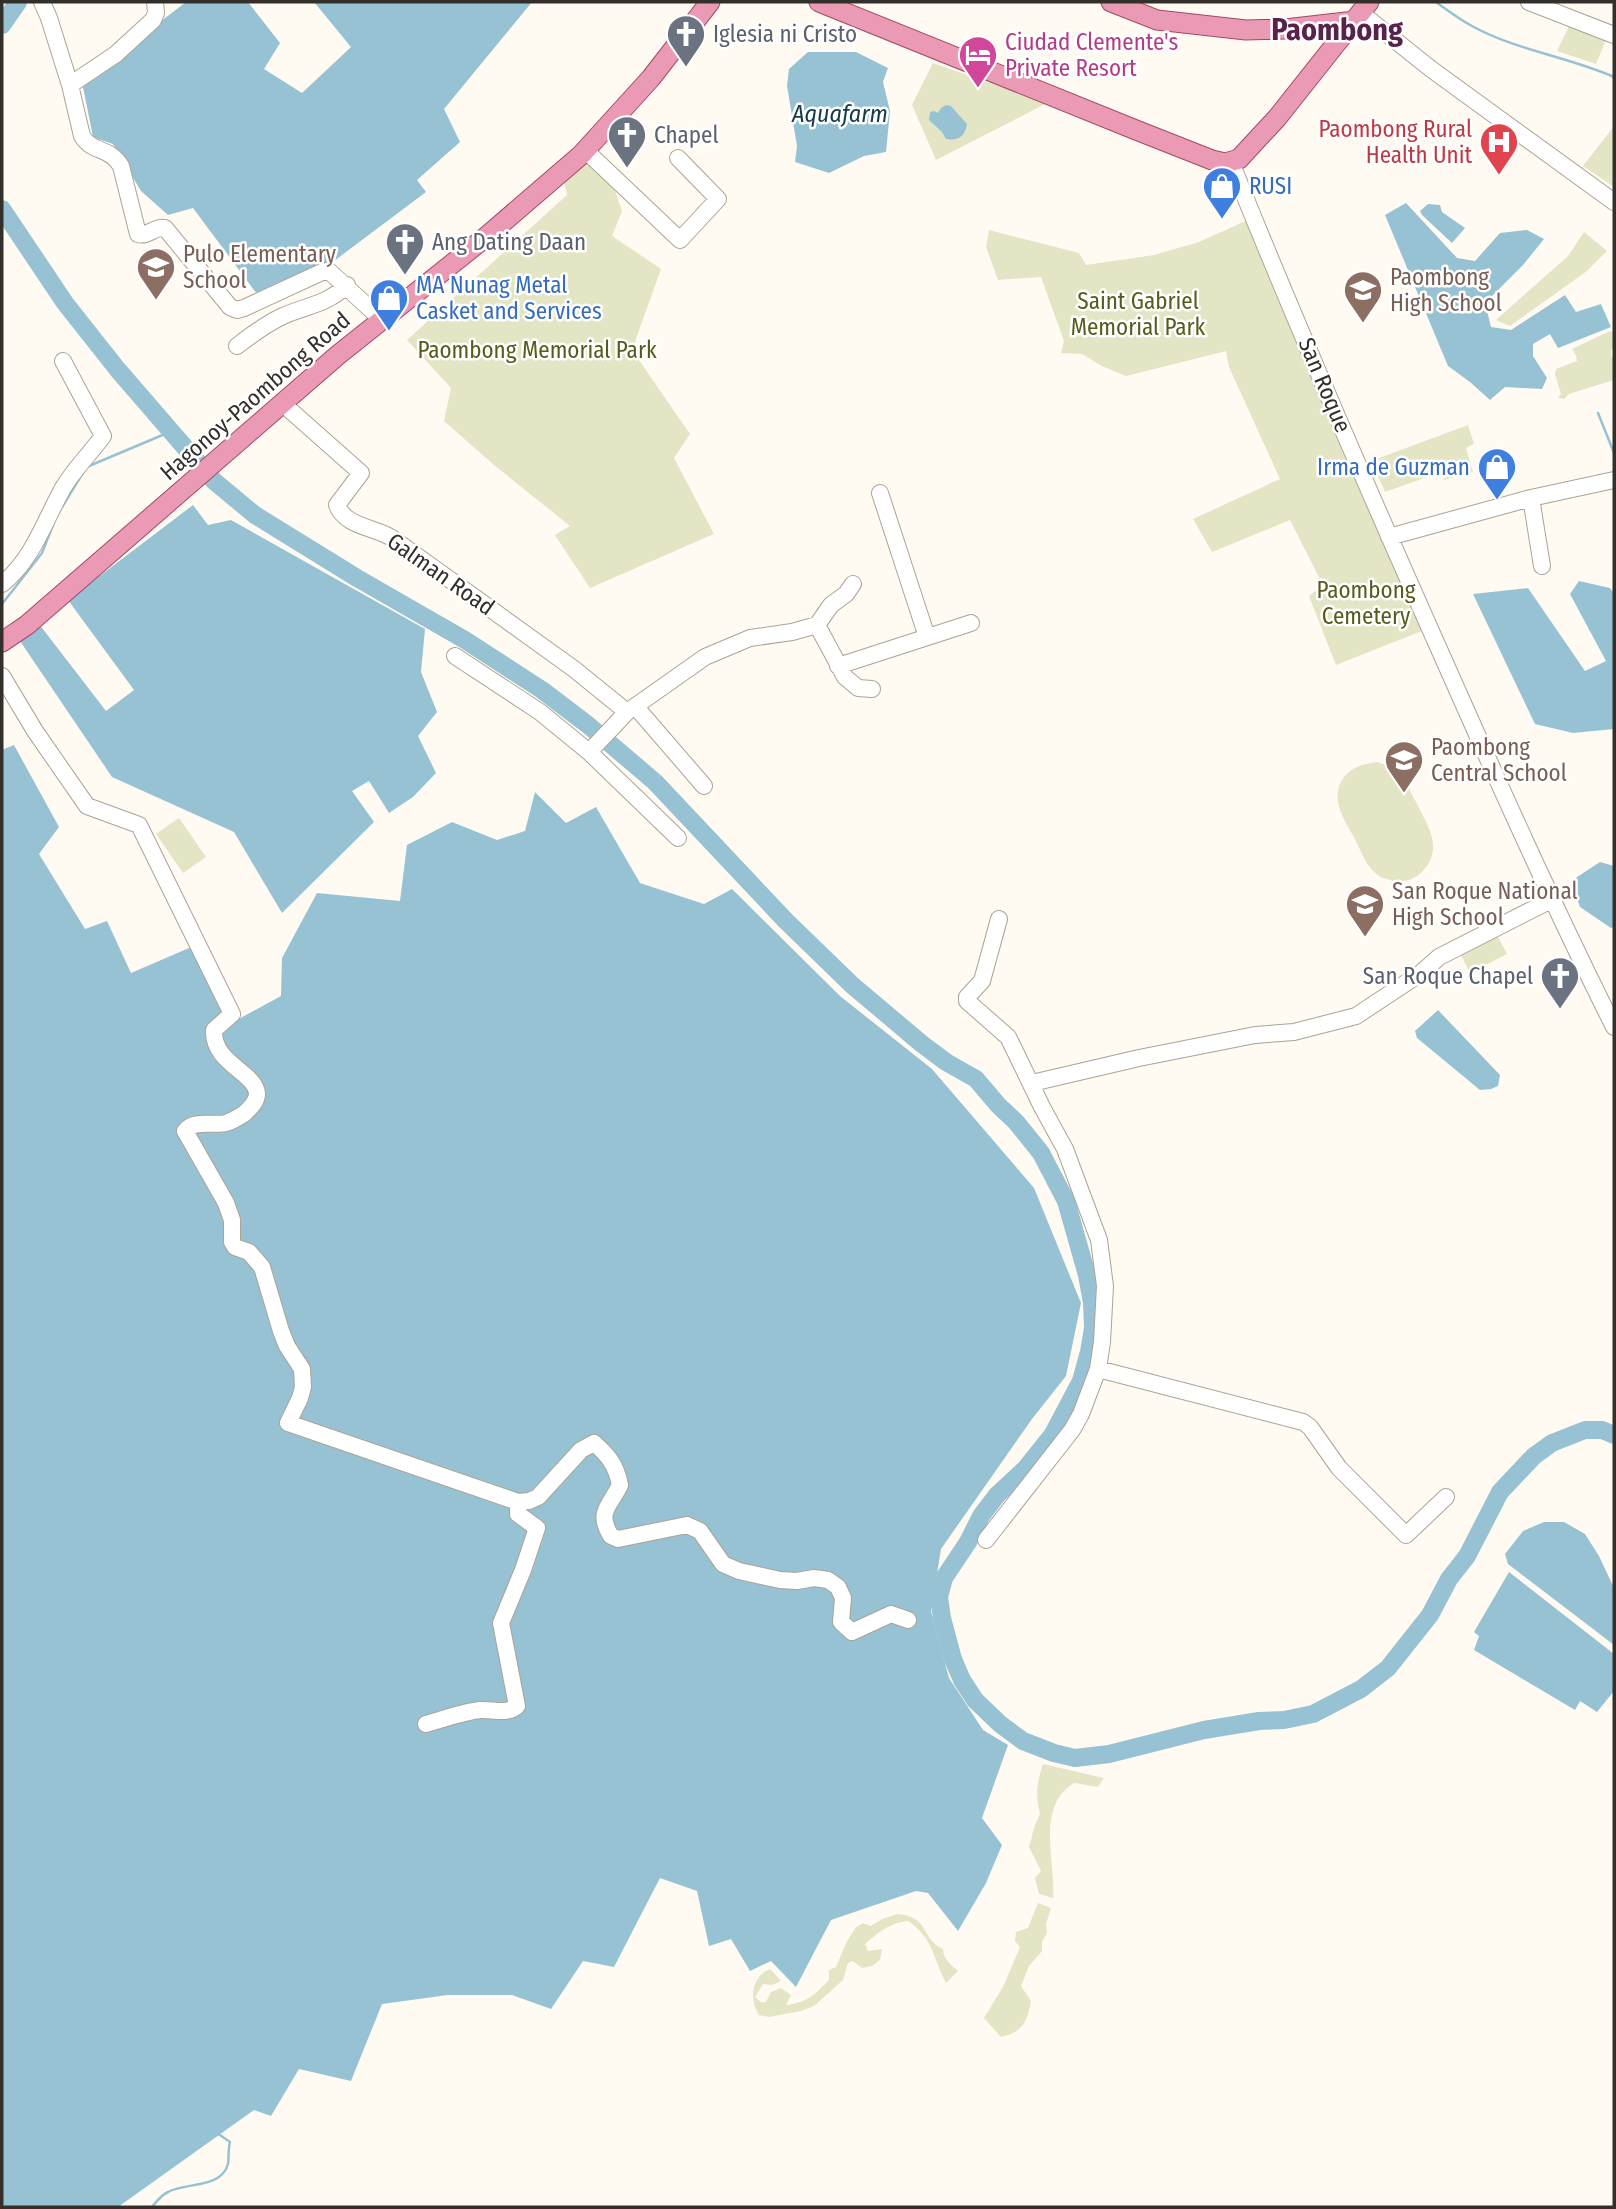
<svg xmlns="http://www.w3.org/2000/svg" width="1616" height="2209" font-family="'Fira Sans Condensed',sans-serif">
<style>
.green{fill:#e3e5c4}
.water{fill:#96c2d4}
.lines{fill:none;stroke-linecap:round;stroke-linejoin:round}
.stream{stroke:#96c2d4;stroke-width:2.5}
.river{stroke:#96c2d4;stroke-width:18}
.minor-casing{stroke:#aba496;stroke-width:18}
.major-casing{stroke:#a24966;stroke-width:21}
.minor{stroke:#fff;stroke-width:16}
.major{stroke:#eb9ab6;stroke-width:19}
.labels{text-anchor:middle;stroke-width:5;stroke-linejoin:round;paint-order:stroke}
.worship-label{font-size:23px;fill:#5b616d;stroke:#fff;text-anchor:start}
.hotel-label{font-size:23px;fill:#b23c85;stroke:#fff;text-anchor:start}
.health-label{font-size:23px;fill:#be3a42;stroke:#fff;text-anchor:end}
.shop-label{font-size:23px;fill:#366cbe;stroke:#fff;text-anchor:start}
.education-label{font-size:23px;fill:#785e54;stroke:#fff;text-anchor:start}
.park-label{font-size:23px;fill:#595a1c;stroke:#fff}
.street-label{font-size:23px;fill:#33302b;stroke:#fff}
.water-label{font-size:24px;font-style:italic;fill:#153c4a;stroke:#fff}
.district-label{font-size:30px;font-weight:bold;fill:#59224d;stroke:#fff}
</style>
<rect width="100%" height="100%" fill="#fffbf2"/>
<path class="green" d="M1572 20 1608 35 1596 64 1557 51Z
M933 63 1047 103 936 160 912 105Z
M1614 126V187L1583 166Z
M590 159 612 182 622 211 612 236 661 269 632 350 690 434 674 458 714 534 590 588 555 535 570 526 494 465 444 421 451 388 407 340 567 195 564 182Z
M1250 219 1427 629 1336 665 1309 596 1323 585 1290 520 1212 552 1193 519 1280 479 1229 367 1226 351 1126 376 1102 366 1082 354 1061 353 1064 341 1041 277 998 280 986 247 989 230 1079 253 1086 265 1154 255 1199 242Z
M1584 232 1607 251 1587 271 1510 326 1496 320 1568 256Z
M1610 331 1614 333V348L1611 350V356L1614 360V380L1569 394 1564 399 1558 398 1561 394 1555 374 1556 369 1577 361 1576 355 1572 349Z
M1468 425 1474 444 1466 448 1473 472 1444 480 1441 472 1385 492 1371 461Z
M1377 762C1385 765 1394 767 1401 774 1407 781 1411 794 1416 802 1426 823 1442 844 1427 866 1421 874 1415 879 1405 881 1397 882 1386 880 1379 876 1367 868 1362 854 1356 841 1345 821 1328 798 1344 777 1353 766 1364 764 1377 762Z
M179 818 206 857 183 873 156 834Z
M1497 935 1507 954 1470 973 1460 953Z
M1043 1764 1104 1778 1098 1787 1074 1783C1035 1807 1056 1861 1053 1898L1039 1894 1035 1878 1041 1871 1029 1847 1035 1825 1040 1814C1035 1796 1037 1782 1043 1764Z
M1038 1903 1051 1908 1046 1924 1047 1933 1042 1942V1951L1029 1966 1021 1986 1031 2001C1027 2022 1023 2032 1001 2037L984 2018 1003 1987 1020 1947 1015 1941 1016 1932 1028 1928Z
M897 1914C931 1917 919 1937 943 1949 943 1959 951 1965 958 1971L946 1983C932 1956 934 1939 908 1921 889 1923 879 1932 865 1944L868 1951 882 1949 880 1960 872 1966 862 1968 853 1961 848 1963 843 1980 814 2006 801 2011 769 2017 759 2015C749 2000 751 1976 770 1969L781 1981 772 1985 763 1984 755 1997 761 2002H766L771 1992 781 1988 791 1995 786 2005C808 2002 813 1996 829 1980V1970L836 1967 847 1941 856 1927 863 1923 871 1926 882 1919Z"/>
<path class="water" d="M186 2H248L280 43 264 69 302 93 351 47 314 2H532L444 109 460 142 417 180 426 192 334 261 257 294 193 208 168 215 141 191 113 144 93 137 82 82Z
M808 52H856L888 68 883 82 890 111 886 152 864 156 829 173 795 162 797 146 787 86 789 69Z
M946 105 951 106 967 124C965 137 958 141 946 139L942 132 929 120 930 112 934 111 938 113 941 108Z
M1406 203 1457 258 1475 261 1500 233 1527 230 1544 239 1523 265 1485 303 1491 327 1511 330 1565 295 1576 312 1601 304 1611 327 1558 348 1550 334 1533 344V356L1547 378 1542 389 1505 387 1490 400 1470 382 1448 366 1385 215Z
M1428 204 1440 205 1442 212 1465 228 1452 243 1422 215 1420 211Z
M193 505 208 525 231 520 425 629 421 672 437 712 418 736 436 773 413 797 389 813 369 781 352 791 374 822 282 913 234 832 112 777 20 641 39 624 106 711 134 690 68 600Z
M1579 581 1610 588 1614 594V729L1573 733 1535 724 1473 594 1528 588 1585 671 1606 661 1570 594Z
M14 745 59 827 39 854 85 929 107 921 131 973 196 945 235 1021 281 996 282 958 317 893 400 901 407 845 452 822 497 840 525 831 535 792 566 823 596 807 640 883 704 904 732 889 840 996 932 1069 1034 1188 1081 1303 1066 1376 1032 1419 941 1549 931 1611 949 1678 983 1730 1008 1745 982 1818 1002 1845 986 1883 958 1931 928 1893 916 1891 831 1920 796 1987 771 1961 750 1971 731 1939 709 1946 697 1891 660 1878 614 1967 583 1961 551 2009 512 1995H448L382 2004 351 2081 299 2069 271 2116 254 2110 118 2207H2V750Z
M1600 862 1614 866V927L1611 928 1580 907 1571 881Z
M1438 1010 1500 1075 1498 1086 1491 1089 1480 1090 1417 1038 1415 1031Z
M1544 1522H1564L1585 1534 1599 1556 1614 1588V1645L1508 1564 1505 1554 1523 1531Z
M1509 1572 1614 1654V1691L1597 1712 1580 1701 1575 1710 1474 1650 1479 1636 1474 1632Z"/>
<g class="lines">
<path class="stream" d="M1436 2C1447 10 1459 19 1472 26 1515 50 1569 57 1614 77
M1598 413 1614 453
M89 466 172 431
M62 507 84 471
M2 604 42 553 53 525
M931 1618H942
M152 2207C157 2201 161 2195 168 2192 186 2182 221 2189 228 2164 229 2158 228 2149 230 2142L217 2133"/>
<path class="river" d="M2 25 18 2
M2 209 65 303 118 370 214 481 255 515 357 578 465 640 542 690 588 725 655 782 785 920 852 985 922 1044 946 1062 976 1079 998 1105 1016 1122 1041 1153 1066 1201 1087 1275 1092 1303 1093 1328 1089 1352 1081 1381 1053 1434 1025 1469 997 1495 981 1516 968 1542 944 1578 939 1597 942 1618 953 1659 962 1680 975 1700 1000 1724 1023 1741 1054 1753 1075 1758 1109 1754 1204 1730 1259 1721 1284 1720 1313 1714 1361 1689 1388 1668 1430 1615 1449 1579 1467 1556 1500 1492 1534 1456 1552 1443 1585 1430H1602L1614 1435"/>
<g class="minor-casing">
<path id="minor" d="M42 2 49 18 70 85 116 54 153 20 156 13 155 2
M1529 2 1614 35
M1361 13 1431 69 1614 202
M70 85 82 136C92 153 110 147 121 166L138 234C148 237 155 226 165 228L230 307 237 310 244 308 322 272 329 271 381 319
M585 150 680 240 718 199 678 158
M1231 162C1298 329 1370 494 1443 658 1498 782 1553 905 1614 1027
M237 346C251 335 266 324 283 316 308 305 326 305 347 285
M282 403 361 473 337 505C345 527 375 527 392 538L574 669 627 712
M880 493 927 637
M1531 498 1542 566
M1389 537 1531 498 1614 480
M2 584C33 559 44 522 63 488 74 469 90 454 103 436L63 361
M817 625 831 605 846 594 853 584
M455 656 540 712 589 752 678 838
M838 666 971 623
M2 676 35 731 87 806 139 825 232 1014 214 1030C212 1064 258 1073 257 1095 256 1103 250 1108 245 1113 239 1117 233 1121 226 1123 213 1126 194 1119 185 1131L226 1203 232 1220V1242L235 1247 249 1252 262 1267 281 1331 287 1346 302 1369 303 1387 300 1398 288 1423 518 1502 529 1501 538 1497 581 1450 594 1443C609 1456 616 1465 620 1485 610 1506 596 1512 611 1536L618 1539 687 1525 700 1531 723 1564 739 1571 780 1580 797 1581 814 1578 828 1580 838 1587 843 1598 841 1622 852 1632 891 1614 908 1620
M635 706 704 786
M589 752 627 712 705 657 750 638 792 632 817 625 845 677 858 688 872 689
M1032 1083 1139 1058 1255 1035 1294 1032 1356 1016 1421 973 1439 957 1551 900
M1098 1369 1303 1422 1310 1427 1339 1468 1406 1535 1446 1497
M986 1540 1072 1430 1081 1414 1098 1369 1102 1342 1105 1286 1099 1240 1065 1149 1042 1107 1012 1045 1008 1037 967 1001V997L982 981 999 919
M426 1724C444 1719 462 1712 480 1710 493 1709 507 1715 517 1706L501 1623 523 1570 537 1528 518 1514V1502"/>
</g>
<g class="major-casing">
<path id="major" d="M819 2 1136 130 1212 160 1225 163 1239 159 1277 118 1369 2
M1111 2 1157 20 1246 30 1285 29 1355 21
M2 642 27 625 338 355 487 236 581 155 651 78 710 2"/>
</g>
<use href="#minor" class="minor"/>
<use href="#major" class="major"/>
</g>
<defs>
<g id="church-pin" transform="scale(2.0125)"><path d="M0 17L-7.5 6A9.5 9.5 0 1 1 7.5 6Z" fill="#6b7280" stroke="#fff"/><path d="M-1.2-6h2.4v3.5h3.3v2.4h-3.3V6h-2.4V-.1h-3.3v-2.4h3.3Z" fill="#fff"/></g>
<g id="hotel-pin" transform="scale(2.0125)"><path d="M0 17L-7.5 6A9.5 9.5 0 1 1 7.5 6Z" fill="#d1479c" stroke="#fff"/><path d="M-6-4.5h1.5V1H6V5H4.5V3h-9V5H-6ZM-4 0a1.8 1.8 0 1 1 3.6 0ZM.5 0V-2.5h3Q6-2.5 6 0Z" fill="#fff"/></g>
<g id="hospital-pin" transform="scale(2.0125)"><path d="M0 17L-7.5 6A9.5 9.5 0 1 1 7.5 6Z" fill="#e0444e" stroke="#fff"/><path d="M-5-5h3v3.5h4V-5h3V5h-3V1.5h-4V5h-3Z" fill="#fff"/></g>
<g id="shop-pin" transform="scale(2.0125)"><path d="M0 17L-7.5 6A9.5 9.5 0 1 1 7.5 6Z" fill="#3f7fe0" stroke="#fff"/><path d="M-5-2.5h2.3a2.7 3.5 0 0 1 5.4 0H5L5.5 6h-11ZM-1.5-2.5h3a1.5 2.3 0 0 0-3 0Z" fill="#fff"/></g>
<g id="school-pin" transform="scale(2.0125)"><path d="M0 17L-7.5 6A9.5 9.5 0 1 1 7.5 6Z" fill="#8d6e63" stroke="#fff"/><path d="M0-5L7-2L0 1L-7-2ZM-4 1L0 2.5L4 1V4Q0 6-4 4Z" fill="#fff"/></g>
</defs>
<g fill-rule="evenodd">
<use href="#church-pin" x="686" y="34"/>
<use href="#hotel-pin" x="978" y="55"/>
<use href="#church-pin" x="627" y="135"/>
<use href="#hospital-pin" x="1499" y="142"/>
<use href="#shop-pin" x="1222" y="186"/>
<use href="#church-pin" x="405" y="242"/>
<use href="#school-pin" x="156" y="267"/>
<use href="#school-pin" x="1363" y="290"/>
<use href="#shop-pin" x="389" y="298"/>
<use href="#shop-pin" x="1497" y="467"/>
<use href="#school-pin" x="1404" y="760"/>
<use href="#school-pin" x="1365" y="904"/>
<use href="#church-pin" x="1560" y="976"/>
</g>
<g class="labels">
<g class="worship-label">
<text x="713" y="42">Iglesia ni Cristo</text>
<text x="654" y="143">Chapel</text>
<text x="432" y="250">Ang Dating Daan</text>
<text x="1533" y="984" text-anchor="end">San Roque Chapel</text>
</g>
<g class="hotel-label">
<text x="1005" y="50">Ciudad Clemente's<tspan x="1005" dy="26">Private Resort</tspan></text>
</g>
<g class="health-label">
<text x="1472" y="137">Paombong Rural<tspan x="1472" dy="26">Health Unit</tspan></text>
</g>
<g class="shop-label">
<text x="1249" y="194">RUSI</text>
<text x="416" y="293">MA Nunag Metal<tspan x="416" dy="26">Casket and Services</tspan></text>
<text x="1470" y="475" text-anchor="end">Irma de Guzman</text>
</g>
<g class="education-label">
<text x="183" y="262">Pulo Elementary<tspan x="183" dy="26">School</tspan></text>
<text x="1390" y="285">Paombong<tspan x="1390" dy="26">High School</tspan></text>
<text x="1431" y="755">Paombong<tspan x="1431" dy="26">Central School</tspan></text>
<text x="1392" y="899">San Roque National<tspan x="1392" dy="26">High School</tspan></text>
</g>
<g class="park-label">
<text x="1138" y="309">Saint Gabriel<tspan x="1138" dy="26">Memorial Park</tspan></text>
<text x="537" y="358">Paombong Memorial Park</text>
<text x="1366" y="598">Paombong<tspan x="1366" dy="26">Cemetery</tspan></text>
</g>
<g class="street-label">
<text transform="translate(1325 385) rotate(67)" y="8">San Roque</text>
<text transform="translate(255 396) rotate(-41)" y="8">Hagonoy-Paombong Road</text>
<text transform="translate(441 574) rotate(35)" y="8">Galman Road</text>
</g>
<g class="water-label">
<text x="840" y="122">Aquafarm</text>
</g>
<g class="district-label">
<text x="1337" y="40">Paombong</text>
</g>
</g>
<rect width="1616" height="2209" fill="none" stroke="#33302b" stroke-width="7"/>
</svg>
